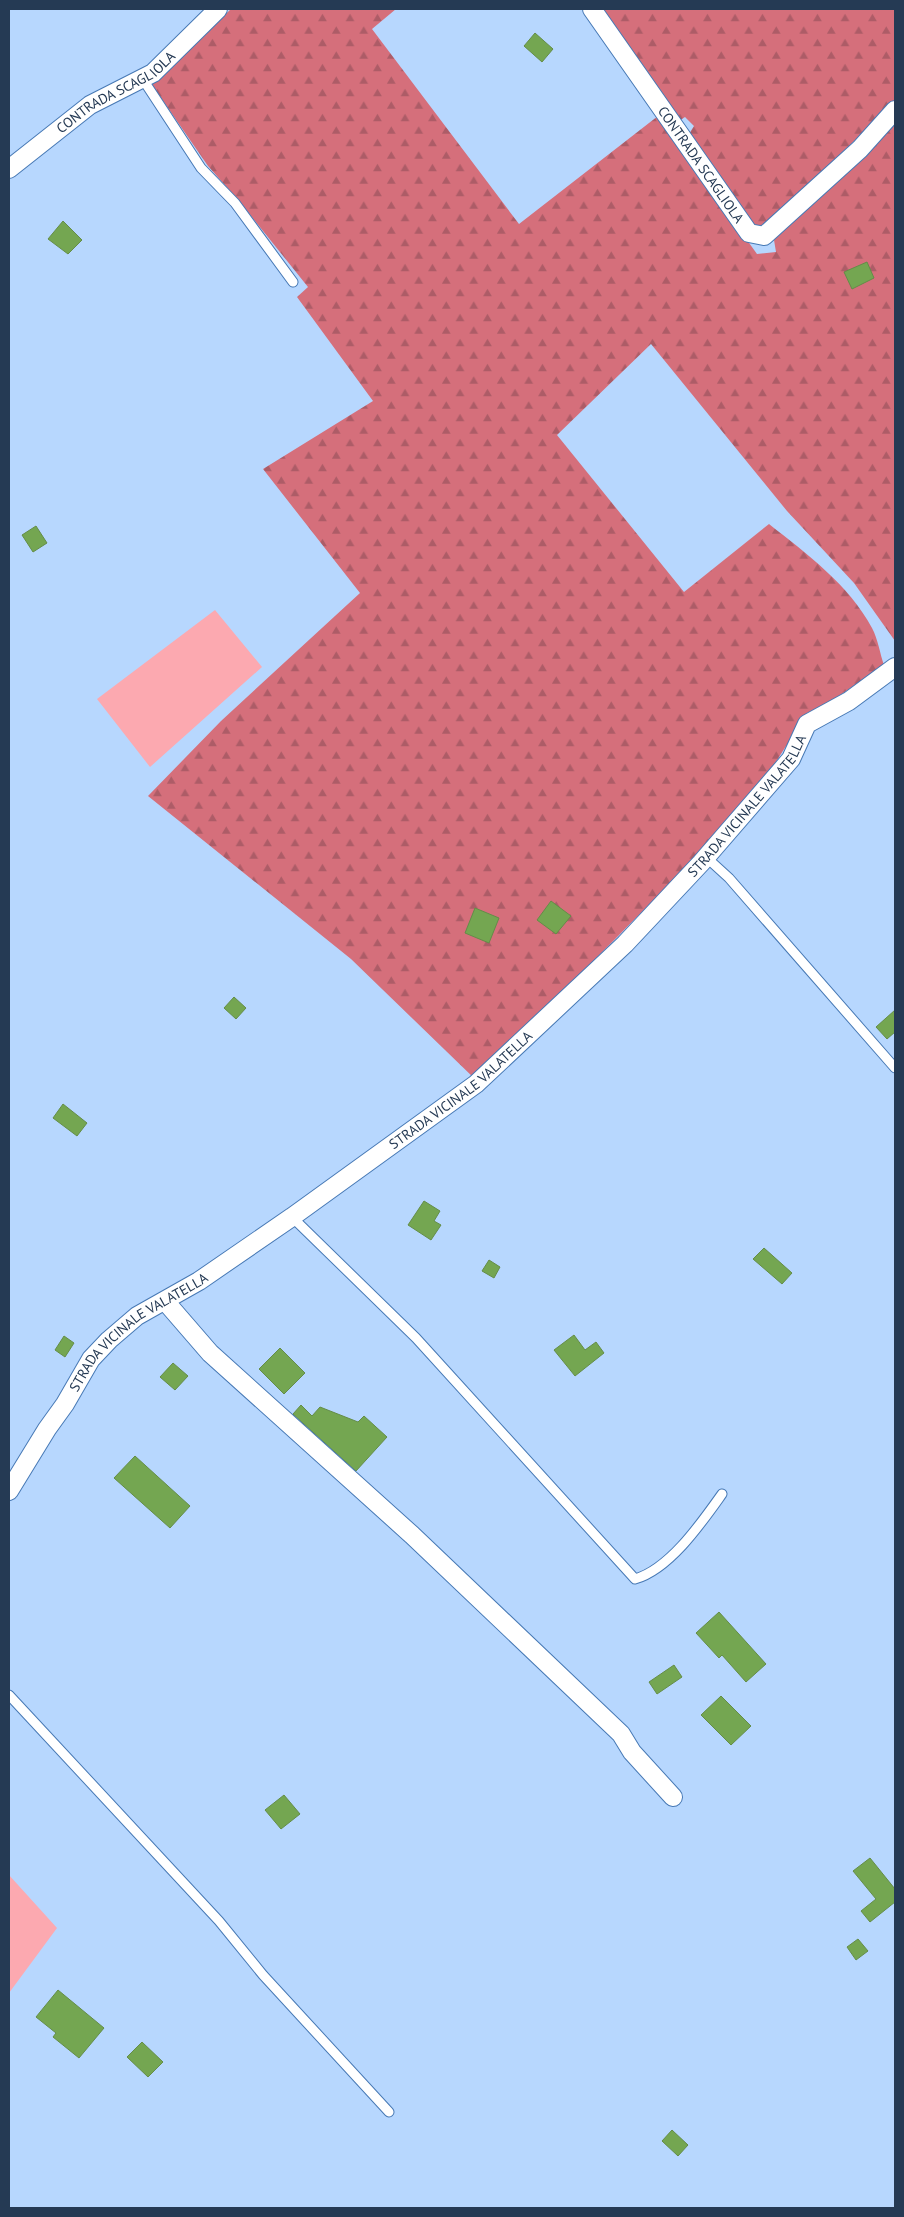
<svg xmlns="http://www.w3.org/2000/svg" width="904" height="2217" font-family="'PT Sans',sans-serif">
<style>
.green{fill:#fca9b0}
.forest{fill:url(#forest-firs)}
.building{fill:#74a651;stroke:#648d48}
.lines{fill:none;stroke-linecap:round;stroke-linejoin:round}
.service-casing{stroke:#4779b5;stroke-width:11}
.minor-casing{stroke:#4779b5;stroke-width:20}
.service{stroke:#fff;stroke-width:9}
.minor{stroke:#fff;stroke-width:18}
.labels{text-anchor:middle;stroke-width:4;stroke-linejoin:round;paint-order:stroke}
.street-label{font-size:14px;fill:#253a54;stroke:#b7d7fe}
</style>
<defs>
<pattern id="forest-firs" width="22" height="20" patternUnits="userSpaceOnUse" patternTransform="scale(1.25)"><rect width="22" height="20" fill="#d56f7b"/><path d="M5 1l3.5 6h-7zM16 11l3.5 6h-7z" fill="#ad5c67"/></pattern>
</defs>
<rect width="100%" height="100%" fill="#b7d7fe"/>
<path class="green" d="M215 610 262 667 150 767 97 699Z
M9 1875 57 1928 9 1993Z"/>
<path class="forest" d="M231 9H396L372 29 519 224 658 116 757 254 776 252 774 240 895 123V641L854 583 787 511 651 344 557 435 684 592 769 524C807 554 849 585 872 628 878 639 880 654 884 665L830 702 807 713 774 765 697 856 476 1080 351 959 148 796 221 721 360 593 263 469 373 401 297 297 308 287 239 201 208 166 152 85Z
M600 9H895V102L767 224 760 228 752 225 689 134 694 126 685 117 679 121Z"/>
<path class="building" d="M535 33 553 49 542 62 524 46Z
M63 221 82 240 68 254 48 239Z
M867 262 874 278 852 289 844 272Z
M36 526 47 543 33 552 22 535Z
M551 901 571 916 556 934 537 920Z
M475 908 499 918 489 943 465 933Z
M234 997 246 1008 236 1019 224 1008Z
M895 1010V1032L887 1039 876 1027Z
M63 1104 87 1123 77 1136 53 1118Z
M424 1201 440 1211 434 1221 441 1225 431 1240 408 1225Z
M764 1248 792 1273 782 1284 753 1259Z
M489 1260 500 1267 494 1278 482 1271Z
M574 1335 585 1350 596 1342 604 1353 575 1376 554 1350Z
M64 1336 74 1343 65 1357 55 1350Z
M280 1348 305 1373 284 1394 259 1369Z
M173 1363 188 1376 175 1390 160 1377Z
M301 1405 312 1416 320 1407 358 1422 364 1416 387 1437 356 1471 293 1414Z
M135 1456 190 1506 170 1528 114 1478Z
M719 1612 766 1664 746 1682 722 1655 719 1658 696 1633Z
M674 1665 682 1677 657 1694 649 1682Z
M721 1696 751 1726 731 1745 701 1715Z
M284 1795 300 1814 281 1829 265 1810Z
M870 1858 895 1889V1902L870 1922 861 1911 876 1899 853 1871Z
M858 1939 868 1951 856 1960 847 1947Z
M58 1990 104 2028 79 2058 53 2037 56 2033 36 2017Z
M142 2042 163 2062 148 2077 127 2057Z
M672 2130 688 2145 678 2156 662 2141Z"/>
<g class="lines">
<g class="service-casing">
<path id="service" d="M142 78 201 168 235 203 293 282
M706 857 729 878 895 1068
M292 1217 416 1338 635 1579C670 1569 702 1522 722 1494
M9 1695 219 1921 263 1975 389 2112"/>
</g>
<g class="minor-casing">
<g id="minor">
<path id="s1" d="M592 9 749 233 764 236 860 149 895 110"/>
<path id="s2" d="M9 169 90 105 153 73 218 9"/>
<path d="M165 1301 210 1353 412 1535 621 1734 632 1752 673 1797"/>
<path id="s3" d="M9 1491 47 1429 65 1404 91 1359 109 1340 137 1316 199 1281 292 1217 476 1084 625 944 701 863 791 759 807 724 849 701 895 667"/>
</g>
</g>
<use href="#service" class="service"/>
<use href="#minor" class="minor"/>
</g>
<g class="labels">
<g class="street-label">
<text dy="5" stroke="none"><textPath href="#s2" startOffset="132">CONTRADA SCAGLIOLA</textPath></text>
<text dy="5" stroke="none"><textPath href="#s1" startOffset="190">CONTRADA SCAGLIOLA</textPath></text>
<text dy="5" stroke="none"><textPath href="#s3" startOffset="1019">STRADA VICINALE VALATELLA</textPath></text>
<text dy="5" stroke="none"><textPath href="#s3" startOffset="614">STRADA VICINALE VALATELLA</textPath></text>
<text dy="5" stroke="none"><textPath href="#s3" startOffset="209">STRADA VICINALE VALATELLA</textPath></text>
</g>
</g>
<rect width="904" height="2217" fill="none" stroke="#253a54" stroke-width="20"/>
</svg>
